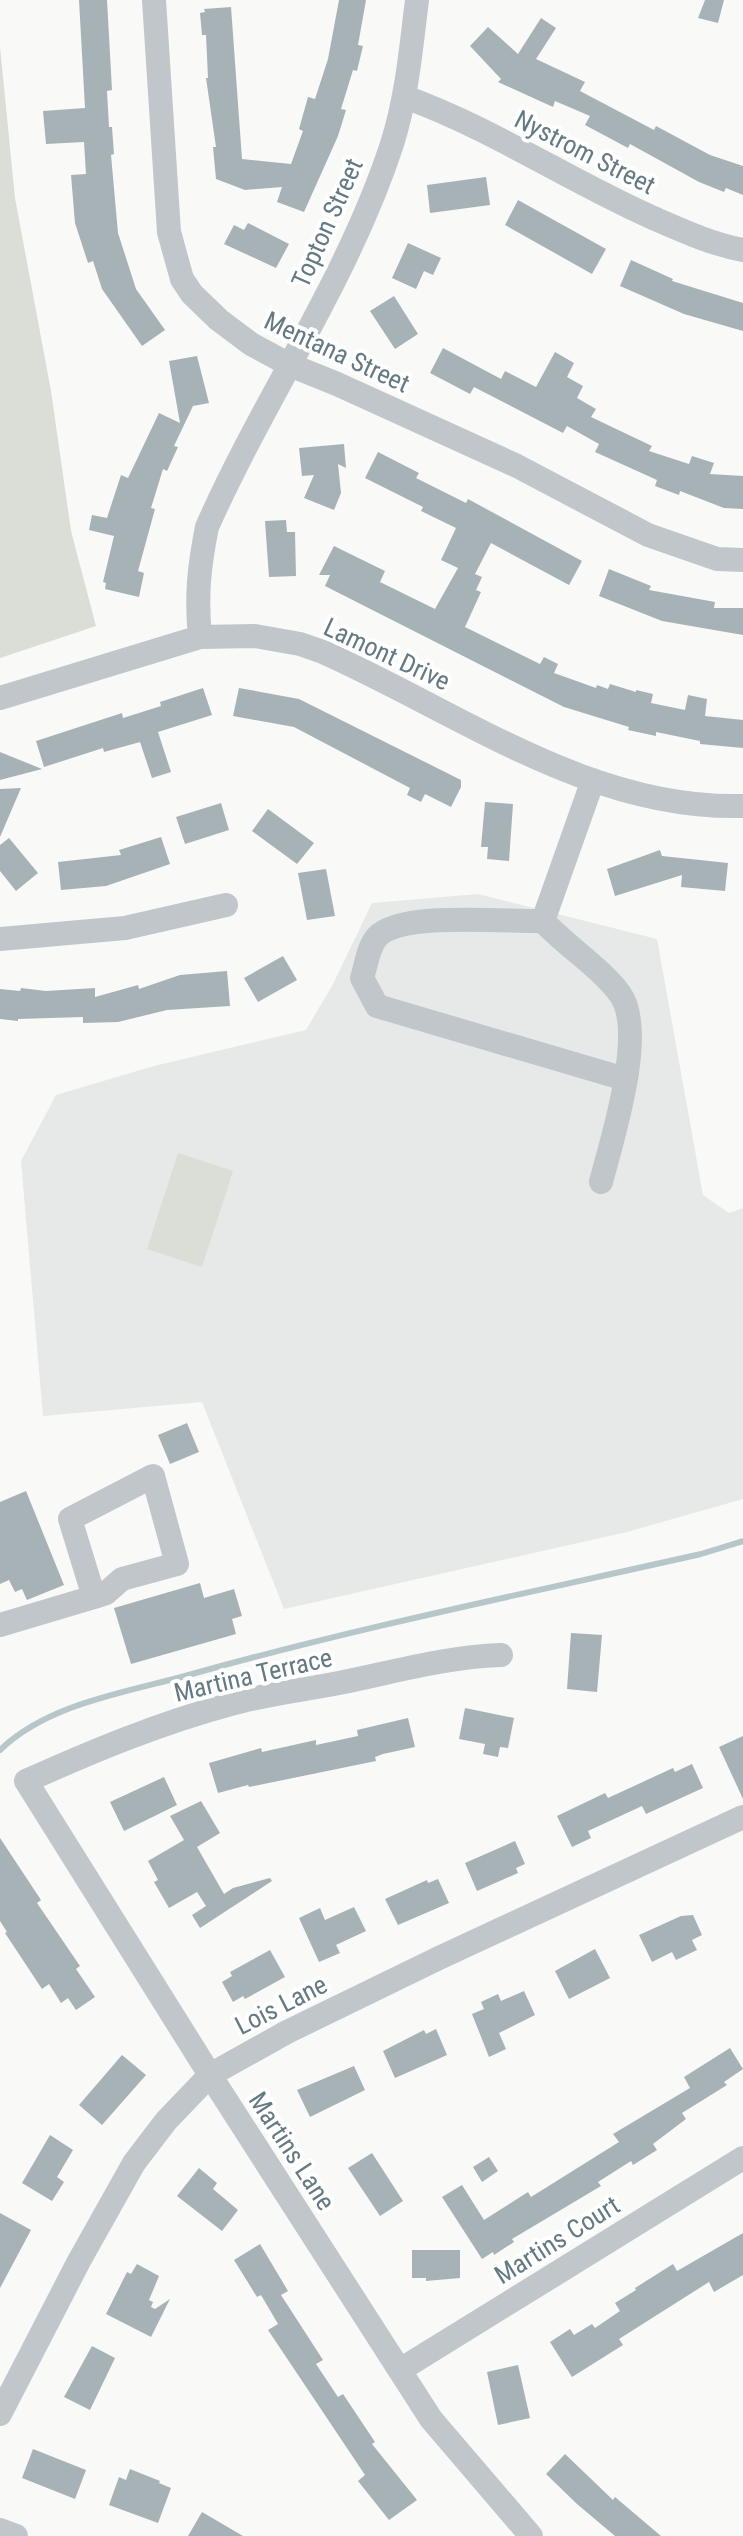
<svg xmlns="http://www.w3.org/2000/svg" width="743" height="2536" font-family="'Roboto Condensed',sans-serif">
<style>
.built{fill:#e7e9e8}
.green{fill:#daded6}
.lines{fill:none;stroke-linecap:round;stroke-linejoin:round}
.stream{stroke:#b7c6c8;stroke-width:6}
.building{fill:#a7b2b6}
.minor{stroke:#c0c6c9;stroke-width:24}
.labels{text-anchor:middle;stroke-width:8;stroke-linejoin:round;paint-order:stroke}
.street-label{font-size:26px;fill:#647982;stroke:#fff}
</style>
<rect width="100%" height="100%" fill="#f9f9f7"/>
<path class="built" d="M478 894 657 939 703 1195 729 1213 743 1208V1499L627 1532 284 1609 202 1402 43 1416 21 1161 56 1095 154 1066 306 1030 333 984 372 903Z"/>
<path class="green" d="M0 47 15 198 51 391 71 531 96 626 0 658Z
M178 1153 233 1171 202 1267 147 1249Z"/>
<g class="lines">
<path class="stream" d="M0 1750C48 1704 123 1693 185 1676 355 1628 528 1593 701 1554L743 1541"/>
</g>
<path class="building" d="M79 0H107L112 90 107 91 109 127H112L114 154 111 155 118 233 136 289 165 330 142 346 102 289 93 261 88 263 75 223 71 175 86 174 84 142 46 144 43 111 85 108Z
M339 0H366L358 45 363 46 357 71 353 70 341 109 346 110 338 136 304 212 277 202 282 187 245 190 216 179 213 147H216L206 78H208L206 35H202L200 13 205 12 204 9 231 7 242 159 291 164 303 131 299 129 308 97 315 99 328 59Z
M705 0H724L718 23 698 18Z
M541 18 556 28 536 59 585 82 580 91 654 130 656 126 710 155 743 166V195L726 188 724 192 699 182 630 144 628 148 585 125 590 116 555 101 553 107 498 82 501 79 470 46 488 27 518 54Z
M486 177 490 205 430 213 427 185Z
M518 200 606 249 592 274 505 225Z
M248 223 289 244 276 268 224 244 234 225 244 230Z
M408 243 441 258 433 275 424 271 416 289 392 278Z
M631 260 673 279 672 281 743 303V331L684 314 620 286Z
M394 296 418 334 395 349 370 311Z
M443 348 501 379 505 371 536 387 555 352 574 363 567 377 583 386 577 398 596 409 591 417 652 446 649 451 689 464 692 456 714 463 710 474 743 476V509L724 508 680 491 679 495 655 486 657 480 595 452 599 444 567 426 563 433 474 387 470 394 430 373Z
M197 356 209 403 193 406 174 446 178 447 167 471 163 469 151 508 155 509 138 571 144 573 139 597 105 589 106 583 103 582 114 536 89 530 92 515 107 518 121 475 128 478 159 413 180 423 169 361Z
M344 444 346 468 338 464 341 493 334 510 304 498 314 475 302 476 299 448Z
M378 452 419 473 416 478 466 503 468 499 582 561 569 585 491 543 475 574 482 577 476 590 481 592 465 627 540 664 544 657 558 664 554 673 596 688 597 685 608 689 610 684 636 692V690L653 694 651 703 685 710 688 695 707 699 705 716 743 720V748L700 744V741L656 732V736L628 730 629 727 564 707 325 586 330 575H319L334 546 385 571 380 582 435 609 458 568 441 560 456 528 421 511 423 507 365 478Z
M286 520 287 532H295L296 576 269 577 265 521Z
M609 569 651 586 649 590 715 602 714 608H743V635L662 621 599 596Z
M203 688 212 715 158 732 171 772 152 778 140 742 104 752 103 748 44 767 36 741 122 713 123 718 161 706 160 702Z
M239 688 299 699 461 780V787L451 807 425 794 421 802 407 795 410 788 294 727 233 716Z
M0 752 42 769 0 780Z
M21 788 0 837V789Z
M485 802 513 804 509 861 487 859 488 847H481Z
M221 803 229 830 185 844 176 817Z
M268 809 314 843 297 864 252 831Z
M161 837 170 864 106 886 61 890 58 862 121 855 119 850Z
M9 838 38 873 16 891 0 871V845Z
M660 850 662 856 728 863 725 891 681 887 682 875 615 896 607 869Z
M326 869 335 916 307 920 298 873Z
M283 956 297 980 258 1002 244 978Z
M227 971 230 1006 167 1010 118 1022 83 1023V1017L18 1019V1021L0 1019V989L20 991 21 988 46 991 95 988V997L138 985 139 989 180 975Z
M187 1423 199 1452 170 1464 158 1435Z
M26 1491 64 1585 27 1600 22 1589 15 1592 9 1580 0 1584V1502Z
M200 1583 204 1598 234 1589 242 1616 232 1619 236 1634 131 1664 114 1608Z
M571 1633 602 1635 597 1692 567 1689Z
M465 1708 514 1718 508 1748 500 1747 498 1757 483 1754 485 1744 459 1739Z
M408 1718 415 1747 383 1754 375 1757 376 1761 249 1787 248 1785 218 1793 209 1763 261 1748 262 1752 316 1740V1745L358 1736 357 1730Z
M743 1736V1799L719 1747Z
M692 1764 703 1788 646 1814 642 1806 588 1831 591 1838 572 1847 557 1816 605 1793 608 1798 673 1768 675 1772Z
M164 1777 177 1805 124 1831 110 1802Z
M201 1801 220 1833 197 1847 224 1894 233 1888 270 1878 272 1881 200 1928 192 1915 206 1906 197 1892 169 1908 154 1882 158 1880 148 1861 184 1840 170 1816Z
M0 1838 41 1900 37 1903 80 1966 76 1969 95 1997 76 2010 68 1998 61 2003 49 1984 42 1989 5 1933 7 1932 0 1921Z
M515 1841 525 1864 516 1868 518 1873 477 1891 465 1863Z
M438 1879 449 1903 398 1925 385 1899 427 1880 428 1883Z
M354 1907 366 1931 336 1945 340 1953 319 1962 299 1918 320 1908 325 1920Z
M693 1915 702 1935 692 1940 697 1950 676 1960 672 1952 652 1962 639 1935 681 1916Z
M595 1949 610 1978 569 1999 555 1971Z
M270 1950 285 1977 245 1999 243 1996 233 2002 222 1982 232 1976 230 1972Z
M524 1991 535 2015 499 2033 506 2049 489 2057 472 2014 484 2009 481 2002 498 1994 501 2001Z
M436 2029 447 2055 395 2078 383 2051 424 2030 426 2034Z
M730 2048 743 2069 724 2082 727 2085 682 2113 686 2119 653 2144 657 2150 633 2165 631 2161 598 2182 601 2186 512 2239 514 2242 494 2255 493 2252 482 2259 442 2197 462 2185 484 2220 528 2192 531 2197 619 2142 613 2134 690 2088 684 2077Z
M122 2055 146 2075 102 2125 79 2105Z
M354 2066 365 2090 310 2117 297 2090Z
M50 2135 73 2150 57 2177 64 2182 52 2201 22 2183Z
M372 2153 403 2201 380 2216 348 2168Z
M489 2157 498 2171 482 2182 473 2167Z
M199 2168 217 2183 213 2189 238 2210 222 2231 177 2196Z
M0 2213 31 2230 0 2288Z
M743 2233V2275L714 2292 709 2282 619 2339 623 2345 572 2377 550 2342 570 2329 574 2335 592 2324 595 2328 620 2311 615 2303 636 2290 635 2288 673 2264 677 2271Z
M260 2244 288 2291 281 2295 323 2360 316 2364 338 2397 343 2394 375 2442 372 2444 417 2500 389 2520 358 2481 365 2475 268 2330 278 2324 261 2295 257 2297 234 2260Z
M412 2250H460V2278L426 2281V2278H412Z
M137 2264 159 2276 149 2300 153 2302 151 2307 155 2309 170 2299 151 2337 106 2314 127 2272 131 2274Z
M92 2346 115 2358 90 2410 64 2397Z
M518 2365 530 2418 498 2425 487 2372Z
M33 2449 86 2470 75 2499 22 2478Z
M565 2454 613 2500 615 2497 661 2536H615L577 2504 546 2474Z
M130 2469 160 2481 159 2483 171 2488 158 2523 109 2505 119 2477 126 2480Z
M202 2512 243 2536H188Z"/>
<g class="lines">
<path class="minor" d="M154 0 169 232 182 279 192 294 219 320 251 344 290 365 337 384 517 466 648 535 717 559 743 560
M405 97C491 128 568 180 651 217 681 230 711 244 743 250
M200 637C196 596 199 567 207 527 264 398 348 279 392 144 407 97 411 48 417 0
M0 698 200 637 255 636 300 644 323 652C458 712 589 810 743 806
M543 921 593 780
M0 939 125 928 226 905
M601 1182C612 1139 647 1031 620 994 599 966 567 947 543 921 508 922 400 911 377 937 368 947 366 966 362 978L377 1006 625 1079
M0 1625 94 1597 106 1593 122 1579 177 1564 153 1476 70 1519 94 1597
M501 1655C445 1657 394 1672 339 1683 303 1690 266 1694 231 1704 160 1723 93 1751 26 1781L210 2075 431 2419 531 2536
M400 2370 743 2158
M0 2414 79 2261 134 2163 166 2121 210 2075 287 2032 439 1958 743 1817
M0 2530 16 2536"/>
</g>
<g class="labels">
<g class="street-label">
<text transform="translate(585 152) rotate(27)" y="9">Nystrom Street</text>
<text transform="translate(327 223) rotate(-66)" y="9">Topton Street</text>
<text transform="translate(337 352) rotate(25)" y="9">Mentana Street</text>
<text transform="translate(387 654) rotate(25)" y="9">Lamont Drive</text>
<text transform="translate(253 1675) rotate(-13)" y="9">Martina Terrace</text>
<text transform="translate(281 2005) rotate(-27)" y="9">Lois Lane</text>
<text transform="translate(292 2151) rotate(57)" y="9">Martins Lane</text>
<text transform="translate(557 2240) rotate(-32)" y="9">Martins Court</text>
</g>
</g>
</svg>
